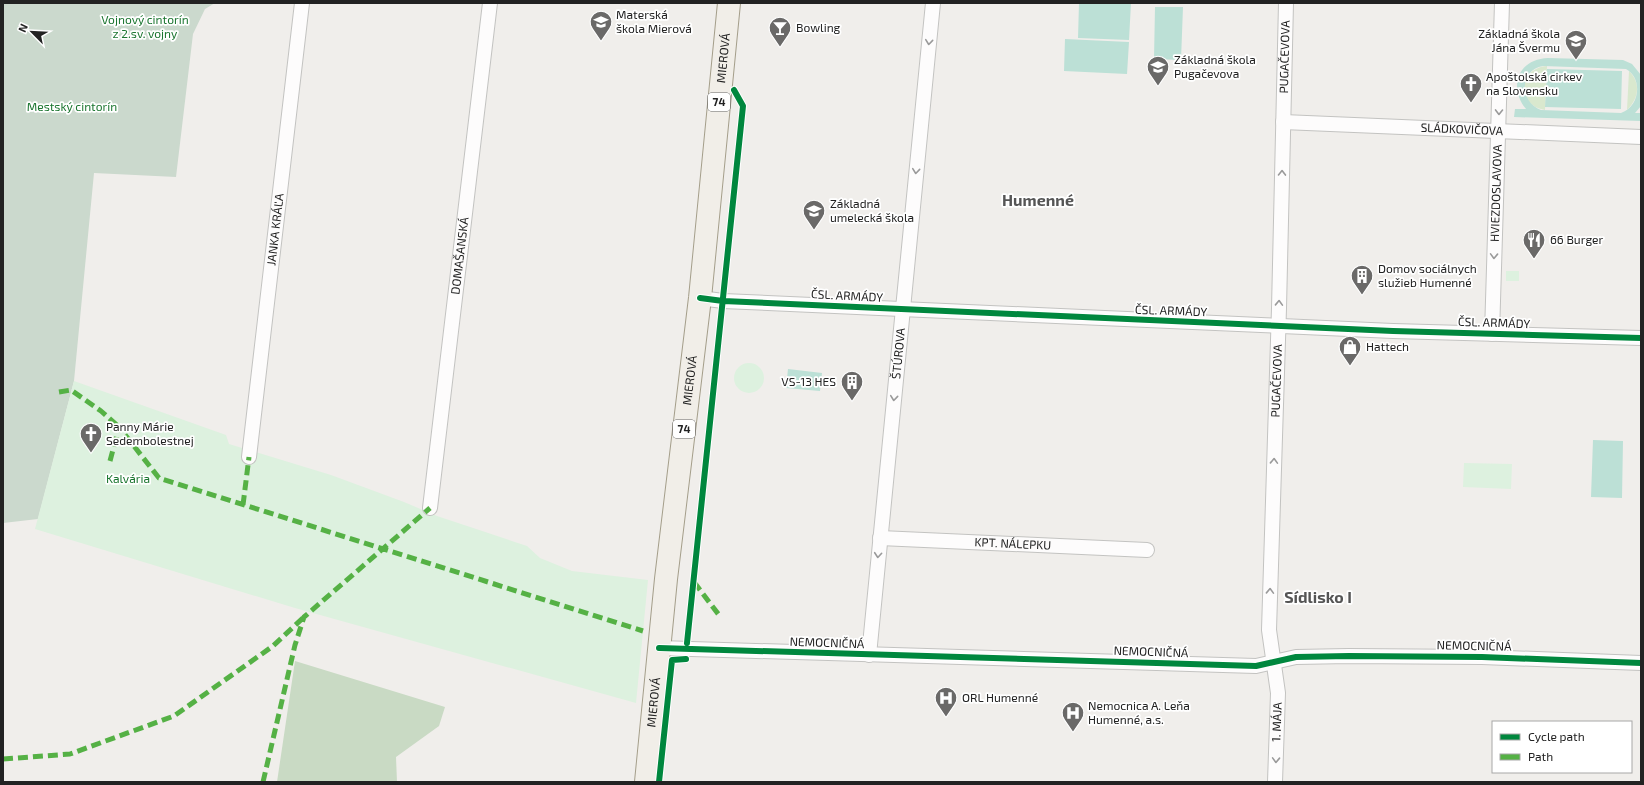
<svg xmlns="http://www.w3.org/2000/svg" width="1644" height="785" font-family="'Exo 2',sans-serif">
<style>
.grass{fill:#d9e8ce}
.forest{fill:#c9dac4}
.cemetery{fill:#cbd9cd}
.park{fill:#ddf1df}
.pitch{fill:#bce0d6;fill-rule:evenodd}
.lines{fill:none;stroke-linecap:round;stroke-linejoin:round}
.street-casing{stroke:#c3c3c1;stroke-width:16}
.primary-casing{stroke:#a49e8a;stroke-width:24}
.street{stroke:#fdfcfc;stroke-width:14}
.primary{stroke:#f1eee8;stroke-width:22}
.quiet{stroke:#55b145;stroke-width:5;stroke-dasharray:10 5;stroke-linecap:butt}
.cycleway-casing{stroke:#fff;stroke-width:8}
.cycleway{stroke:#00873e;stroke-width:6}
.oneway{stroke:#9a9a9a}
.labels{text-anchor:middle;stroke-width:3.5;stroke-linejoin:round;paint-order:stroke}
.shield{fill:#fff;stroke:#646464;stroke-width:1}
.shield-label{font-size:11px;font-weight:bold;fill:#222}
.poi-label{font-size:12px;fill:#222;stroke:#fff;text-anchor:start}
.park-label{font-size:12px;fill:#1a752f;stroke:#fff}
.street-label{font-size:12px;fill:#222;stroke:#fff}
.district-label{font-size:16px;font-weight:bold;fill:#555;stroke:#fff}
</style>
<rect width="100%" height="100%" fill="#f0eeeb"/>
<path class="grass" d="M1547 66 1545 110C1516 106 1518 68 1547 66Z
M1629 71C1641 83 1639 98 1627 110Z"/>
<path class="forest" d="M295 661 445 707 439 726 396 757 397 782H277Z"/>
<path class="cemetery" d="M3 3H215L205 9 193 34 176 177 94 173 74 381 38 519 3 523Z"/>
<path class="park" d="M1506 271H1519V281H1506Z
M734 378a15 15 0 1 1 30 0a15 15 0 1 1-30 0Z
M74 381 226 435 229 444 331 475 404 502 437 516 527 546 540 558 572 571 648 580 636 703 295 608 35 529Z
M1464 463 1512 464 1511 489 1463 487Z"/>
<path class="pitch" d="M1079 3H1131L1129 40 1078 38Z
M1155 7H1183L1181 60 1154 59Z
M1065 39 1129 42 1127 74 1064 71Z
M1548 58 1623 60 1632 64 1641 75V106L1635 113H1641V121L1514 117 1515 109H1526C1508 87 1518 59 1548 58ZM1543 66 1626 69C1643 78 1640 107 1621 113L1541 110C1519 102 1519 70 1543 66Z
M1547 69 1622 71 1621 109 1545 107Z
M788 369 822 373 820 391 786 388Z
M1593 440 1623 441 1622 498 1591 497Z"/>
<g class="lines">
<g class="street-casing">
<g id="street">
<path id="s1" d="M1283 122 1641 137"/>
<path d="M700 298 723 301 1393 331 1641 338"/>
<path id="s2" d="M1492 334 1502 3"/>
<path id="s3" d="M249 457 302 3"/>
<path id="s4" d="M430 508 490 3"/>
<path id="s5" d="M880 538 1147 550"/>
<path d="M659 648 1256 666 1296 657 1349 656 1482 657 1641 663"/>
<path id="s6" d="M869 655 933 3"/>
<path id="s7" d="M1275 782 1278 693 1269 630 1279 308 1286 3"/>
</g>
</g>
<g class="primary-casing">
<g id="primary">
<path id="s8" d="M646 782 666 579 700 298 729 3"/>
</g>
</g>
<use href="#street" class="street"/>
<use href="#primary" class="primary"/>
<path class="quiet" d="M59 392 71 390 101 411 119 427
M110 461 119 427 159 478 643 631
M243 505 249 457
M694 582 719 615
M3 759 70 754 174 716 273 646 304 617
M263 782 295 645 304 617 430 508"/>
<g class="cycleway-casing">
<path id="cycleway" d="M700 298 723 301 1393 331 1641 338
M687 643 743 106 734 90
M659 648 1256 666 1296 657 1349 656 1482 657 1641 663
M659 782 672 660 686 659"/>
</g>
<use href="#cycleway" class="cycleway"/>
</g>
<defs><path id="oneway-chevron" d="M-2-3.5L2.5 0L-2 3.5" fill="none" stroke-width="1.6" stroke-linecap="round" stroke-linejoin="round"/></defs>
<g class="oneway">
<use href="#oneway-chevron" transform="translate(929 42) rotate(96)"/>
<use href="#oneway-chevron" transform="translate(1499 112) rotate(91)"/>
<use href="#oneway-chevron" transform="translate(916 171) rotate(96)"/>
<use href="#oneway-chevron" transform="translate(1282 173) rotate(-89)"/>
<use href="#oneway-chevron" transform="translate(1494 256) rotate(92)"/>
<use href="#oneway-chevron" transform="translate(1279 303) rotate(-88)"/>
<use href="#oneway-chevron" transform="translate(894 398) rotate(96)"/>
<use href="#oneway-chevron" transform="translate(1274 461) rotate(-88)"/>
<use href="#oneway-chevron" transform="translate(878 555) rotate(95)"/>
<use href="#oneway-chevron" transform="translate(1270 591) rotate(-88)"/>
<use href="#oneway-chevron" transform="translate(1276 760) rotate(92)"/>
</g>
<defs>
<g id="school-pin" transform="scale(1.15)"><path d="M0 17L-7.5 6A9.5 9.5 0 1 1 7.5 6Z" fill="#6a6968" stroke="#fff"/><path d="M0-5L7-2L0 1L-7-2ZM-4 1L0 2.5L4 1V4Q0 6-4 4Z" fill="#fff"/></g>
<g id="bar-pin" transform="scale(1.15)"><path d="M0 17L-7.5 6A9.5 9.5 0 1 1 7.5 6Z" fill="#6a6968" stroke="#fff"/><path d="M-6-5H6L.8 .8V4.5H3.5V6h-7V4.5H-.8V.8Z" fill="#fff"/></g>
<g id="church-pin" transform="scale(1.15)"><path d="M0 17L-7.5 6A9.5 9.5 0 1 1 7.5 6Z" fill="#6a6968" stroke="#fff"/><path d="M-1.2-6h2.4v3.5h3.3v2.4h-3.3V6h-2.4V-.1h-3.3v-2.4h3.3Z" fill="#fff"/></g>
<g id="restaurant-pin" transform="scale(1.15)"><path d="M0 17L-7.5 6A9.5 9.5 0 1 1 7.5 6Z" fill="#6a6968" stroke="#fff"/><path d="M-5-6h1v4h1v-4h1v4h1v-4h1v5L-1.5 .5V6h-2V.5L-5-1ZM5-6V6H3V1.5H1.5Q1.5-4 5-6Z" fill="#fff"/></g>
<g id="building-pin" transform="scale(1.15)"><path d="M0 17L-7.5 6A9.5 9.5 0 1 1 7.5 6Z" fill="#6a6968" stroke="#fff"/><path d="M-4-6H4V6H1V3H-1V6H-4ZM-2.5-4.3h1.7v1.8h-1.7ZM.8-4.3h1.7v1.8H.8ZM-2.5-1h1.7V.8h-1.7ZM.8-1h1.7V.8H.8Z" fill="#fff"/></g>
<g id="shop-pin" transform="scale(1.15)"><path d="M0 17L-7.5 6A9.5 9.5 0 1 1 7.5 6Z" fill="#6a6968" stroke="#fff"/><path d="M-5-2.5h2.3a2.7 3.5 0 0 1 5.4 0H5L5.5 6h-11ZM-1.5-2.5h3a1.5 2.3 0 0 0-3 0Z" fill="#fff"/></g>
<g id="hospital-pin" transform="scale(1.15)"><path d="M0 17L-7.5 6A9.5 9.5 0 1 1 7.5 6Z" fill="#6a6968" stroke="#fff"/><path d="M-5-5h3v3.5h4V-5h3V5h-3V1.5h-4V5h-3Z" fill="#fff"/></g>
</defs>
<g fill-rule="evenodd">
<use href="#school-pin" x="601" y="22"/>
<use href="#bar-pin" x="780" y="28"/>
<use href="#school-pin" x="1576" y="41"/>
<use href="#school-pin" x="1158" y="67"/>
<use href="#church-pin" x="1471" y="84"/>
<use href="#school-pin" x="814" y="211"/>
<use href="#restaurant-pin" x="1534" y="240"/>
<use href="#building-pin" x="1362" y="276"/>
<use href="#shop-pin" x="1350" y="347"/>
<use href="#building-pin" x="852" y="382"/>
<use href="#church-pin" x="91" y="434"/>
<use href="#hospital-pin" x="946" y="698"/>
<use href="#hospital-pin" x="1073" y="713"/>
</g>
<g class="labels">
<g class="shield">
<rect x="708" y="93" width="22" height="18" rx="3"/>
<rect x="673" y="420" width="22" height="18" rx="3"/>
</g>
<g class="shield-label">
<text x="719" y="106">74</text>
<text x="684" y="433">74</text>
</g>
<g class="poi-label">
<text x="616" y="19">Materská<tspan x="616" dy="14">škola Mierová</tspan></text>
<text x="796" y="32">Bowling</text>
<text x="1560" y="38" text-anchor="end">Základná škola<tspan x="1560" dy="14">Jána Švermu</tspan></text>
<text x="1174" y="64">Základná škola<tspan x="1174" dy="14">Pugačevova</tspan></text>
<text x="1486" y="81">Apoštolská cirkev<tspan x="1486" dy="14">na Slovensku</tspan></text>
<text x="830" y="208">Základná<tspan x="830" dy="14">umelecká škola</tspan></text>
<text x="1550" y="244">66 Burger</text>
<text x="1378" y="273">Domov sociálnych<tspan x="1378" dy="14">služieb Humenné</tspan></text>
<text x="1366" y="351">Hattech</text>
<text x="836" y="386" text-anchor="end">VS-13 HES</text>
<text x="106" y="431">Panny Márie<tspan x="106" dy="14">Sedembolestnej</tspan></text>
<text x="962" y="702">ORL Humenné</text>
<text x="1088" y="710">Nemocnica A. Leňa<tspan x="1088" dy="14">Humenné, a.s.</tspan></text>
</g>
<g class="park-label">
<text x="145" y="24">Vojnový cintorín<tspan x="145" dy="14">z 2.sv. vojny</tspan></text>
<text x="72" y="111">Mestský cintorín</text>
<text x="128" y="483">Kalvária</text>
</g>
<g class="street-label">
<text dy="4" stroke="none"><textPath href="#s7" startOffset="726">PUGAČEVOVA</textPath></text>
<text dy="4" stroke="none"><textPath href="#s8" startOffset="728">MIEROVÁ</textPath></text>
<text dy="4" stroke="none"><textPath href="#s1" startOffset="179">SLÁDKOVIČOVA</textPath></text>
<text dy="4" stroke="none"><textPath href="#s2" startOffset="141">HVIEZDOSLAVOVA</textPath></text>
<text dy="4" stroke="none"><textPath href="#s3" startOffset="229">JANKA KRÁĽA</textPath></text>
<text dy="4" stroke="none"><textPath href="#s4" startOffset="254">DOMAŠANSKÁ</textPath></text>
<text transform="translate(847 296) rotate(3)" y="4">ČSL. ARMÁDY</text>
<text transform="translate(1171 311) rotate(2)" y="4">ČSL. ARMÁDY</text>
<text transform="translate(1494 323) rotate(2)" y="4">ČSL. ARMÁDY</text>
<text dy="4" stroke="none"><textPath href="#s6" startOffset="303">ŠTÚROVA</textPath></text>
<text dy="4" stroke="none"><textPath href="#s8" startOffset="404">MIEROVÁ</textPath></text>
<text dy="4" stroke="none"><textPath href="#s7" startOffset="402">PUGAČEVOVA</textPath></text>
<text dy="4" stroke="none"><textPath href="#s5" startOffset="133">KPT. NÁLEPKU</textPath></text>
<text transform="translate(827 643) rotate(2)" y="4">NEMOCNIČNÁ</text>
<text transform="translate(1474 646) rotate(1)" y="4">NEMOCNIČNÁ</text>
<text transform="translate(1151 652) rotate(2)" y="4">NEMOCNIČNÁ</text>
<text dy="4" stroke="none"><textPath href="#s8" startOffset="80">MIEROVÁ</textPath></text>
<text dy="4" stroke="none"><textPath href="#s7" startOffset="60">1. MÁJA</textPath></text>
</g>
<g class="district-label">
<text x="1038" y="206">Humenné</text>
<text x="1318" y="603">Sídlisko I</text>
</g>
</g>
<rect width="1644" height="785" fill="none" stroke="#222222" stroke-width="8"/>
<rect x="1492" y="721" width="140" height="52" fill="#ffffff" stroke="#a7a7a7"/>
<rect x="1500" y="734" width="20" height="6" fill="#00873e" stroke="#a7a7a7"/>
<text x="1528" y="741" font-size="12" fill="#222222">Cycle path</text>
<rect x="1500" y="754" width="20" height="6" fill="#55b145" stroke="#a7a7a7"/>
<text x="1528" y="761" font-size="12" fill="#222222">Path</text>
<g transform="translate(32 32) rotate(294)" stroke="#ffffff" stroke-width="3" paint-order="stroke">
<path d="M0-3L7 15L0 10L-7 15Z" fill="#222222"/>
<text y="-6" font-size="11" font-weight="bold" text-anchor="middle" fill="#222222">N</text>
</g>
</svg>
